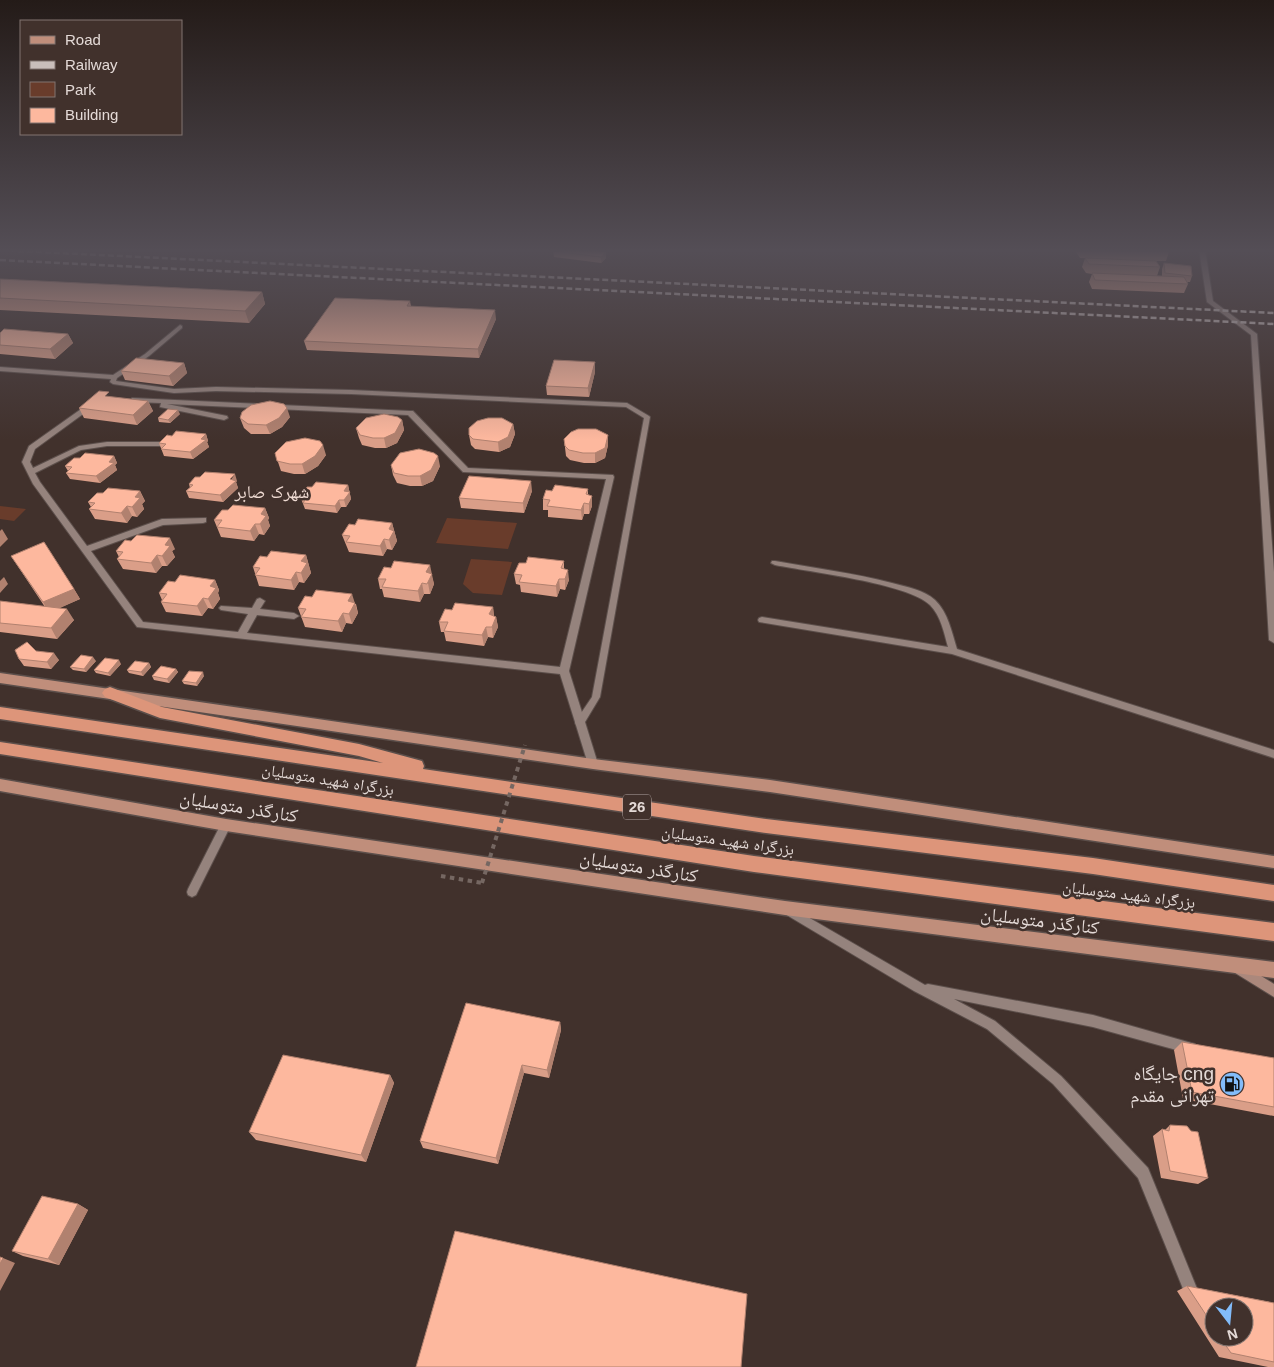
<svg xmlns="http://www.w3.org/2000/svg" width="1274" height="1367" font-family="Helvetica,'Noto Naskh Arabic',sans-serif">
<style>
.green{fill:#693c2b}
.lines{fill:none;stroke-linecap:round;stroke-linejoin:round}
.lane-casing{stroke:#5c4f4b;stroke-width:2}
.street-casing{stroke:#5c4f4b;stroke-width:2}
.secondary-casing{stroke:#5c4f4b;stroke-width:2}
.primary-casing{stroke:#5c4f4b;stroke-width:3}
.highway-casing{stroke:#5c4f4b;stroke-width:3}
.path{stroke:#756762;stroke-width:4;stroke-dasharray:4.5 4.5;stroke-linecap:butt}
.lane{fill:#95837d;fill-rule:evenodd}
.street{fill:#95837d;fill-rule:evenodd}
.secondary{fill:#ab887c;fill-rule:evenodd}
.primary{fill:#c08e7b;fill-rule:evenodd}
.highway{fill:#dd957a;fill-rule:evenodd}
.rail{stroke:#c9bebb;stroke-width:2.5;stroke-dasharray:6 3;stroke-linecap:butt}
.path-bridge{stroke:#756762;stroke-width:4;stroke-dasharray:4.5 4.5;stroke-linecap:butt}
.wall{fill:#da9e88;fill-rule:evenodd}
.shaded-wall{fill:#b1816f}
.building{fill:#fdb89e;stroke:#b1816f}
.labels{text-anchor:middle;stroke-width:5;stroke-linejoin:round;paint-order:stroke}
.shield{fill:#41312c;stroke:#b3a7a4;stroke-width:1}
.shield-label{font-size:15px;font-weight:bold;fill:#e4dad7}
.street-label{font-size:16px;fill:#e4dad7;stroke:#41312c}
.neighbourhood-label{font-size:18px;fill:#f0dcd4;stroke:#41312c}
.near-street-label{font-size:19px;fill:#e4dad7;stroke:#41312c}
.near-poi-label{font-size:19px;fill:#e4dad7;stroke:#41312c;text-anchor:end}
</style>
<rect width="100%" height="100%" fill="#41312c"/>
<path class="green" d="M0 506 26 509 14 521 0 519Z
M447 518 517 523 508 549 436 543Z
M471 559 512 562 502 595 473 593 463 584Z"/>
<g class="lines">
<g class="lane-casing">
<path id="lane" d="M180 325 182 326V328L149 356 117 378 116 381 174 389 216 387 351 390 627 403 649 416 650 417 600 697 585 722 598 764 596 767 593 768 590 767 588 764 575 722 592 697 644 418 626 407 351 394 216 391 174 393 113 384 110 382 111 379 0 371V367L113 375 145 354Z
M772 561H775C814 568 854 573 892 583 907 587 924 590 935 600 948 612 952 633 957 649L1274 750V758L952 654 759 622 758 620 759 618 762 617 948 647C944 633 941 616 930 605 907 583 809 572 775 565L771 563Z
M226 821 230 822 231 825 196 895 192 897 188 895 187 892 188 889 222 822Z
M789 906 925 985 928 984 1093 1015 1195 1044 1197 1048 1195 1052 1191 1054 1093 1027 954 999 995 1021 1061 1076 1148 1168 1200 1296 1198 1301 1193 1303 1188 1301 1138 1178 1053 1084 987 1029 914 991 785 914 784 911 785 908Z"/>
</g>
<g class="street-casing">
<path id="street" d="M1199 249H1205L1213 301 1257 334 1274 572V643L1269 640 1251 335 1207 302Z
M132 398 410 411H413L468 468 613 475 614 477 569 671 585 722 584 725H576L575 722 560 674 137 627 33 484 22 462 29 446 91 402H94V406L35 449 30 462 33 468 79 446 107 442H164V446H107L81 450 35 473 40 482 87 546 162 519 206 518V522L203 523 163 525 91 551 143 622 238 632 248 614 221 610 219 608 221 606 252 608 257 599 260 598 265 601 260 609 294 613 299 616 294 619 257 615 247 633 560 667 606 479 463 472 408 415 167 404 227 416 228 418 224 420 160 407 161 403 135 402 131 400Z"/>
</g>
<g class="secondary-casing">
<path id="secondary" d="M1237 961 1274 984V997L1232 971 1231 967 1232 963Z"/>
</g>
<g class="primary-casing">
<path id="primary" d="M0 673 593 759 770 780 1274 856V868L770 792 593 769 0 683Z
M0 779 226 819 785 901 1274 962V978L785 915 226 831 0 791Z"/>
</g>
<g class="highway-casing">
<path id="highway" d="M110 687 162 707 359 744 422 761 424 766 423 769 766 819 1093 858 1274 885V901L1093 874 766 833 0 719V707L383 763 359 756 160 718 105 697 102 693 105 689Z
M0 742 754 856 1274 923V941L754 872 0 754Z"/>
</g>
<path class="path" d="M441 876 482 883"/>
<use href="#lane" class="lane"/>
<use href="#street" class="street"/>
<use href="#secondary" class="secondary"/>
<use href="#primary" class="primary"/>
<use href="#highway" class="highway"/>
<path class="rail" d="M0 250 1274 313
M0 260 1274 324"/>
<path class="path-bridge" d="M482 883 525 745"/>
</g>
<path class="wall" d="M1077 249H1167L1169 252 1166 261H1156L1160 267 1157 276H1162V269L1164 263 1192 276 1190 282H1187L1188 284 1184 293 1092 289 1089 282 1092 274 1086 273 1082 267 1085 258H1080L1076 252Z
M553 251 606 258 601 263 554 257Z
M0 279 262 292 265 304 249 323 0 310Z
M410 301 411 306 496 319 479 358 307 350 304 341Z
M0 333 68 334 73 343 55 359 0 354Z
M184 363 187 373 173 386 125 380 121 371Z
M595 372 589 397 547 395 546 386Z
M148 401 153 411 137 425 84 418 79 408Z
M180 414 170 423 159 422 158 418Z
M290 417 282 427 270 434H251L244 428 240 418Z
M402 420 404 430 397 443 386 448H375L362 445 359 438 356 428Z
M513 424 515 434 510 447 499 452 475 449 471 445 469 435Z
M206 434 208 441 207 442 209 447 193 459 164 456 159 443 172 436Z
M608 435V445L605 458 595 463H584L570 460 566 456 564 439Z
M275 453 326 455 318 466 305 474H294L281 471Z
M114 456 117 463 115 465 117 470 100 483 70 479 66 473 68 471 65 466 80 458Z
M391 465 440 466 433 481 422 486H410L397 483 393 475Z
M237 481 236 482 238 488 223 502 189 498 186 491 190 488 189 484Z
M348 485 351 499 346 507H341L337 513 305 509 300 496 312 487Z
M588 489V495L592 506 589 514H584L582 520 548 517V510H543V499L552 491Z
M140 491 145 501 142 504 144 509 137 517 132 516 127 523 95 519 89 509 91 507 88 502 103 493Z
M532 491 524 513 461 508 459 498Z
M265 508 269 518 268 520 270 526 264 535 259 534 254 541 221 537 214 520 228 510Z
M392 523 397 541 392 550 387 549 383 556 349 552 342 535 355 525Z
M175 549 172 551 175 557 167 566H162L156 573 123 569 117 559 119 557 116 551Z
M306 555 311 573 304 583 299 582 294 590 259 586 253 567 267 557Z
M11 556 74 589 80 599 59 608 74 620 57 639 0 632V601L45 607Z
M564 561V568L569 580 565 590 560 589 557 597 521 592 520 585 516 584 514 574 526 563Z
M431 574 434 584 430 594H424L420 602 384 597 382 589H380L378 579Z
M215 580 219 590 218 593 220 599 213 609 208 608 202 616 166 612 161 602 162 600 159 593 175 582Z
M356 604 358 613 352 624 346 623 342 632 305 627 298 608Z
M493 607 494 616 496 617 498 627 493 638 488 637 484 646 446 641 444 632H441L439 622 452 610Z
M36 651 59 660 51 669 24 666 19 659Z
M96 661 86 672 73 670 70 667Z
M149 663 151 667 143 676 129 673 127 670Z
M121 664 110 676 96 673 94 670Z
M176 669 178 672 169 683 154 680 152 676Z
M204 676 197 686 184 684 182 681Z
M560 1022 561 1030 549 1078 524 1073 498 1164 423 1148 420 1141Z
M1182 1042 1274 1058V1116L1183 1099 1174 1050Z
M390 1075 394 1083 366 1162 256 1140 249 1132Z
M1170 1125 1191 1131 1208 1178 1198 1184 1161 1178 1153 1136 1162 1129 1165 1130Z
M78 1204 88 1210 59 1265 23 1256 12 1251Z
M1187 1286 1274 1303V1367H1268L1219 1357 1177 1291ZM1214 1307 1244 1337H1214Z"/>
<path class="shaded-wall" d="M606 252V258L601 263V257Z
M262 292 265 304 249 323 245 311Z
M495 310 496 319 479 358 478 349Z
M68 334 73 343 55 359 50 349Z
M595 362V372L589 397 588 388Z
M184 363 187 373 173 386 169 376Z
M148 401 153 411 137 425 133 415Z
M287 408 290 417 282 427 270 434 266 425Z
M178 410 180 414 170 423 168 420Z
M402 420 404 430 397 443 386 448 384 438Z
M513 424 515 434 510 447 499 452 498 442Z
M206 434 208 441 207 442 209 447 193 459 190 452Z
M608 435V445L605 458 595 463V453Z
M323 445 326 455 318 466 305 474 302 464Z
M114 456 117 463 115 465 117 470 100 483 96 476Z
M438 456 440 466 433 481 422 486 420 476Z
M235 474 237 481 236 482 238 488 223 502 220 495Z
M531 481 532 491 524 513 523 503Z
M348 485 351 499 346 507 344 500V491Z
M140 491 145 501 142 504 144 509 137 517 132 507 135 497Z
M592 496V506L589 514V504Z
M339 500 341 507 337 513 335 506Z
M584 503V514L582 520 581 510Z
M127 506 132 516 127 523 121 513Z
M265 508 269 518 268 520 270 526 264 535 260 524 261 514Z
M392 523 397 541 392 550 389 540V529Z
M255 524 259 534 254 541 250 531Z
M2 529 8 539 0 547V531Z
M170 538 175 549 172 551 175 557 167 566 162 556 165 545Z
M384 539 387 549 383 556 380 546Z
M157 555 162 566 156 573 151 563Z
M306 555 311 573 304 583 301 573V561Z
M430 565 434 584 430 594 426 572Z
M568 570 569 580 565 590V579Z
M296 572 299 582 294 590 291 580Z
M4 577 8 584 0 593V581Z
M559 579 560 589 557 597 556 586Z
M215 580 219 590 218 593 220 599 213 609 208 599 210 586Z
M422 583 424 594 420 602 418 591Z
M74 589 80 599 49 613 43 602Z
M352 594 358 613 352 624 349 614 348 601Z
M203 598 208 608 202 616 197 606Z
M493 607 494 618 489 614Z
M67 609 74 620 57 639 51 628Z
M343 613 346 623 342 632 338 621Z
M496 617 498 627 493 638 492 627Z
M486 627 488 637 484 646 482 635Z
M54 653 59 660 51 669 47 662Z
M93 657 96 661 86 672 84 669Z
M119 660 121 664 110 676 108 673Z
M149 663 151 667 143 676 141 672Z
M176 669 178 672 169 683 167 679Z
M203 672 204 676 197 686 196 683Z
M560 1022 561 1030 549 1078 547 1070Z
M522 1065 524 1073 498 1164 496 1158Z
M390 1075 394 1083 366 1162 361 1155Z
M78 1204 88 1210 59 1265 48 1259Z
M3 1258 15 1263 0 1291V1264Z"/>
<path class="building" d="M555 249H589L606 252 601 257 553 251Z
M1082 249H1167L1169 252 1083 250Z
M1085 258 1156 261 1160 267 1089 264Z
M1164 263 1191 266 1192 276 1165 273Z
M1092 273 1184 277 1188 284 1095 280Z
M0 279 262 292 245 311 0 298Z
M335 298 410 301 407 306 495 310 478 349 304 341Z
M4 329 68 334 50 349 0 345V333Z
M136 358 184 363 169 376 121 371Z
M554 360 595 362 588 388 546 386Z
M99 391 109 392 105 396 148 401 133 415 79 408Z
M270 401 284 404 287 408 279 418 266 425 248 424 240 418 242 412 251 405Z
M168 409 178 410 168 420 158 418Z
M384 414 398 417 402 420 395 433 384 438H373L360 435 356 428 366 418Z
M488 418H502L513 424 508 437 498 442 473 439 469 435V428L477 421Z
M578 429H596L608 435 605 448 595 453H583L569 450 565 446 564 439 571 432Z
M176 431 206 434 201 439 206 440 190 452 161 449 166 444 159 443 167 435 172 436Z
M305 438 320 441 323 445 315 456 302 464H290L277 461 275 453 286 442Z
M419 449 434 453 438 456 431 470 420 476H408L394 473 391 465 400 453Z
M85 453 114 456 109 462 114 463 96 476 66 473 72 467 65 466 74 458H80Z
M205 472 235 474 230 479 236 481 220 495 186 491 193 485 189 484 195 477H200Z
M469 476 531 481 523 503 459 498Z
M316 482 348 485 344 491 350 492 344 500H339L335 506 303 503 307 497 300 496 307 487H312Z
M555 485 588 489 586 494 592 496 589 504 584 503 581 510 547 506 550 500 543 499 546 490 552 491Z
M108 488 140 491 135 497 140 498 132 507 127 506 121 513 89 509 95 503 88 502 97 493H103Z
M233 505 265 508 261 514 266 516 260 524H255L250 531 217 527 222 520H214L222 510H228Z
M358 519 392 523 389 529 394 531 389 540 384 539 380 546 346 542 350 536 342 535 349 524 355 525Z
M137 535 170 538 165 545 170 546 162 556 157 555 151 563 117 559 123 552 116 551 125 540 131 541Z
M44 542 74 589 43 602 11 556Z
M271 551 306 555 301 561 307 563 301 573 296 572 291 580 255 575 260 568 253 567 260 556 267 557Z
M528 557 564 561 561 568 568 570 565 579H559L556 586 519 582 522 575 514 574 519 563H526Z
M394 561 430 565 426 572 432 574 427 584 422 583 418 591 382 587 386 579H378L384 567 391 568Z
M180 575 215 580 210 586 216 588 208 599 203 598 197 606 161 602 167 594 159 593 168 581 175 582Z
M316 590 352 594 348 601 355 603 349 614 343 613 338 621 301 617 306 609 298 608 305 596 312 597Z
M0 601 67 609 51 628 0 623Z
M455 603 493 607 489 614 496 617 492 627H486L482 635 444 631 448 622H439L445 609 452 610Z
M27 642 36 651 54 653 47 662 19 659 15 650Z
M81 655 93 657 84 669 70 667Z
M105 658 119 660 108 673 94 670Z
M135 661 149 663 141 672 127 670Z
M161 666 176 669 167 679 152 676Z
M189 671 203 672 196 683 182 681Z
M466 1003 560 1022 547 1070 522 1065 496 1158 420 1141Z
M1182 1042 1274 1058V1107L1192 1092Z
M283 1055 390 1075 361 1155 249 1132Z
M1170 1125 1187 1126 1191 1131 1198 1132 1208 1178 1170 1171 1162 1129 1169 1131Z
M42 1196 78 1204 48 1259 12 1251Z
M455 1231 747 1294 741 1367H416Z
M0 1257 3 1258 0 1264Z
M1187 1286 1274 1303V1362L1231 1353 1220 1337H1244V1307H1214V1327Z"/>
<linearGradient id="sky" x2="0" y2="1"><stop stop-color="#241b18"/><stop offset="0.57" stop-color="#544e56"/><stop offset="1" stop-color="#544e56" stop-opacity="0"/></linearGradient>
<rect width="1274" height="440" fill="url(#sky)"/>
<defs>
<g id="fuel-disc" transform="scale(1.25)"><circle r="9.5" fill="#82bcfa" stroke="#41312c"/><path d="M-5.5-6h7V0h2V4h1.3V-2.5L3-4.5l.8-.8L6-3V5H2.5V1h-1V6h-7ZM-4.2-4.7v3.2H.2V-4.7Z" fill="#111"/></g>
</defs>
<g fill-rule="evenodd">
<use href="#fuel-disc" x="1232" y="1084"/>
</g>
<g class="labels">
<rect class="shield" x="623" y="794.5" width="28" height="25" rx="4"/>
<g class="shield-label">
<text x="637" y="812">26</text>
</g>
<g class="street-label">
<text transform="translate(328 779) rotate(9)" y="6">بزرگراه شهید متوسلیان</text>
<text transform="translate(728 840) rotate(8)" y="6">بزرگراه شهید متوسلیان</text>
<text transform="translate(1129 894) rotate(7)" y="6">بزرگراه شهید متوسلیان</text>
</g>
<g class="neighbourhood-label">
<text x="272" y="498">شهرک صابر</text>
</g>
<g class="near-street-label">
<text transform="translate(239 806) rotate(9)" y="7">کنارگذر متوسلیان</text>
<text transform="translate(639 866) rotate(9)" y="7">کنارگذر متوسلیان</text>
<text transform="translate(1040 920) rotate(7)" y="7">کنارگذر متوسلیان</text>
</g>
<g class="near-poi-label">
<text x="1214" y="1080">جایگاه cng<tspan x="1214" dy="22">تهرانی مقدم</tspan></text>
</g>
</g>
<rect x="20" y="20" width="162" height="115" fill="#41312c" stroke="#827570"/>
<rect x="30" y="36" width="25" height="8" fill="#c08e7b" stroke="#827570"/>
<text x="65" y="45" font-size="15" fill="#e4dad7">Road</text>
<rect x="30" y="61" width="25" height="8" fill="#c9bebb" stroke="#827570"/>
<text x="65" y="70" font-size="15" fill="#e4dad7">Railway</text>
<rect x="30" y="82" width="25" height="15" fill="#693c2b" stroke="#827570"/>
<text x="65" y="95" font-size="15" fill="#e4dad7">Park</text>
<rect x="30" y="108" width="25" height="15" fill="#fdb89e" stroke="#827570"/>
<text x="65" y="120" font-size="15" fill="#e4dad7">Building</text>
<g transform="translate(1229 1322) rotate(164)"><circle r="24" fill="#41312c" stroke="#827570"/>
<path d="M0-4L9 19L0 12L-9 19Z" fill="#82bcfa"/>
<text y="-8" font-size="14" font-weight="bold" text-anchor="middle" fill="#e4dad7">N</text>
</g>
</svg>
